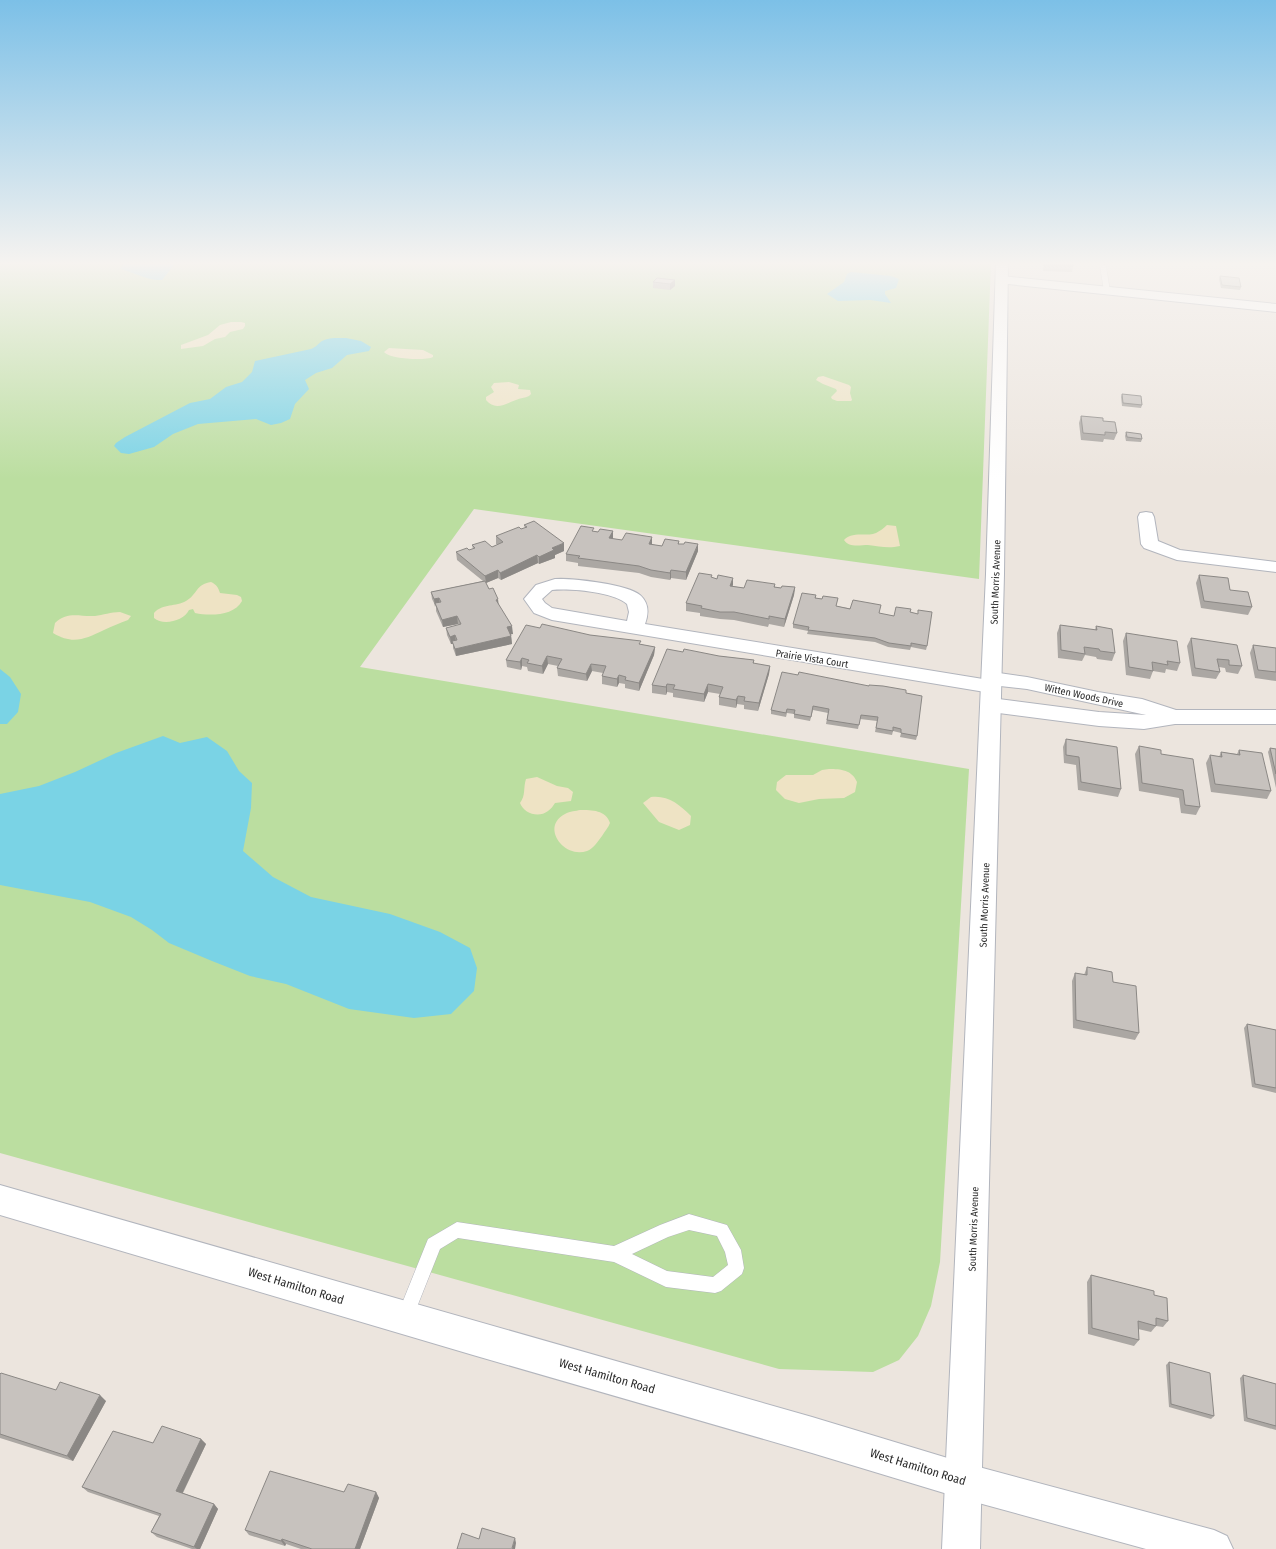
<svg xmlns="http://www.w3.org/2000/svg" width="1276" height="1549" font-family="'Fira Sans Condensed',sans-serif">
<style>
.green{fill:#bbdea0}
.sand{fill:#eee3c4}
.water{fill:#7ad3e5}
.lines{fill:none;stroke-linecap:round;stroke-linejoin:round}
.service-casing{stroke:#b2b5bd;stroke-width:1}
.minor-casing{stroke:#b2b5bd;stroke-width:2}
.tertiary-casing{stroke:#b2b5bd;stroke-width:2}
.secondary-casing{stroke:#b2b5bd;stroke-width:2}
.service{fill:#fff;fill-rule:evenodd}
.minor{fill:#fff;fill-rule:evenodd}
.tertiary{fill:#fff;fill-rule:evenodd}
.secondary{fill:#fff;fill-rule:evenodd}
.wall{fill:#aba7a3}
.shaded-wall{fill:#8b8885}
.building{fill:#c7c2be;stroke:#8b8885}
.labels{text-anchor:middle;stroke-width:3;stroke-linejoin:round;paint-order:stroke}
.street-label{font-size:10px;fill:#2b2b2b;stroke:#fff}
.near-street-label{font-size:12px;fill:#2b2b2b;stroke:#fff}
</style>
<rect width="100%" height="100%" fill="#ece5de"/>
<path class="green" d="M0 262H991L979 579 474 509 360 667 969 769 940 1262 931 1306 918 1336 899 1360 873 1372 779 1369 0 1153Z"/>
<path class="sand" d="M231 322H241L245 323V326L243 329 230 332 225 337 215 339 203 346 181 349V345L208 335 220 325Z
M389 348 423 350 433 355V357C425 361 389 359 384 352Z
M823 376 849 385 851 387 850 393 852 400 851 401H837L832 399 831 397 837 391 836 389 823 384 816 380 818 377Z
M509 382 519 385 518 389 530 390 531 394 529 396C525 398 520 398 516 400 505 404 495 411 486 400V397L494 392 491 387 494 383Z
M887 525 896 526 900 546C887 549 880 546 868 545 860 545 849 548 844 540 853 531 866 537 876 533 880 531 884 528 887 525Z
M211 582C217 585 218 587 220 593L237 595 241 597 242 601C234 616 210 616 195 613L193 609 189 610C184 621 163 626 154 618V613C163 603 176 607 186 601 197 595 196 584 211 582Z
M120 612 131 616 128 620C120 623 112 626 104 630 85 639 73 645 53 633L55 623C68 611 79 617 95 616 103 615 111 612 120 612Z
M829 769C841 769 852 770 857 782L855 792 844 798 819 799 799 803 785 799 776 790 777 782 786 775H813L822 770Z
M537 777 557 786 568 788 573 792 571 801 555 803C553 806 551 809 548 811 539 818 524 814 520 803 526 795 523 788 526 779Z
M651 797C668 795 679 804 691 816L690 825 679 830 659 822 643 803Z
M580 810C592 810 606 810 610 823 608 828 605 831 602 836 598 841 593 849 587 851 564 859 540 827 565 814 570 811 576 811 580 810Z"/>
<path class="water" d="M126 262H175L170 270 162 280C147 281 134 272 120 269Z
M851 272 891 276 899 279 896 288 885 291V294L891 303 870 300 838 301 827 294 844 282 847 274Z
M346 338 361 341 371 347 369 351 347 355 332 368 316 373 305 380 309 389 295 404 290 419 281 423 271 425 256 419 198 424 173 434 154 447 129 454 121 453 114 446 116 443 125 437 190 403 210 399 226 387 242 382 252 372 255 361 311 349C316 347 318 344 322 341 329 337 339 338 346 338Z
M0 669 10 677 21 694 18 712 7 724H0Z
M163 736 180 743 207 737 227 751 239 771 252 783 251 808 243 851 273 877 311 897 390 914 440 932 470 948 477 968 474 991 451 1014 414 1018 349 1009 286 984 250 976 212 961 169 943 152 930 131 917 90 902 0 885V794L39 786 75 772 116 753Z"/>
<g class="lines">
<g class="service-casing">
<path id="service" d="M1103 264 1106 266 1110 291 1107 293 1104 291 1100 266Z
M689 1214 727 1225 741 1250 744 1268 742 1274 721 1291 715 1293 666 1287 614 1262 458 1238 440 1249 411 1322 405 1324 399 1322 397 1316 428 1239 457 1222 614 1246 660 1225ZM689 1230 717 1236 725 1252 728 1265 713 1277 667 1271 632 1254 668 1237Z"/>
</g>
<g class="minor-casing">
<path id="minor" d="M1002 276 1276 304V312L998 283 996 280 998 277Z
M1146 512 1152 513 1154 517 1158 541 1180 550 1276 562V572L1177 560 1144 548 1141 544 1138 517 1140 513Z
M555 579C572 578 627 584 640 595 649 603 649 613 645 624L983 679 985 673 992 672 1027 677 1098 692 1142 699 1176 710H1276V724H1175L1144 729 1099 726 991 712 984 710 981 705 984 700 991 698 1099 712 1146 715 1027 689 1000 686 1001 687 998 692 991 693 552 620 534 613 524 599 536 585ZM552 590C570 588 614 592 627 604L629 612 627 621 552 608 545 603 542 599Z"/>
</g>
<g class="tertiary-casing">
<path id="tertiary" d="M996 262H1008L1004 574 980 1549H942L986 574Z"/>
</g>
<g class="secondary-casing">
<path id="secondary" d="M0 1185 812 1417 964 1463 1214 1530 1227 1536 1233 1549H1146L964 1499 812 1453 473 1355 0 1215Z"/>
</g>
<use href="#service" class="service"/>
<use href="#minor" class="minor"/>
<use href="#tertiary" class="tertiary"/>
<use href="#secondary" class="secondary"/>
</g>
<path class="wall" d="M649 262H666L665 263Z
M1044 262H1073V266L1072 272 1043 271Z
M1100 262H1112V263Z
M1220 276 1241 287 1240 290 1221 288 1219 279Z
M675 280V286L670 290 653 288V282Z
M1122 394 1142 405 1141 408 1122 406 1121 397Z
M1081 416 1103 421 1117 433 1114 440 1104 439 1103 442 1081 440 1079 423Z
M1126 432 1142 439 1141 442 1126 441 1125 436Z
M524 525 564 551 555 555V558L539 564 538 563 501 580 498 578 486 583 489 589 499 605 513 634H511L512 644 456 656 453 648V644H451L447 635 446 628 459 625 458 624 443 627 436 611V607L432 599 431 592 483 581 457 560 456 552 469 550 473 549 472 545 492 547 498 544H496V536L521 529 525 528Z
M594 531 598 532 613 531V539L662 546 679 541V544L698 551 686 580 671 578 670 580 651 577 639 573 578 566V563L566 561V554Z
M1199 575 1230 590 1252 607 1248 615 1201 608 1196 583Z
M712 578 717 579 733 578 732 586 744 588 775 584V587L781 588 795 587 794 595 784 627 769 624 768 627 734 620 720 619 700 616V613L686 611V603Z
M816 595V598L822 599 838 598 836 606 894 616 910 612 927 646 926 650 911 647 910 650 888 647 875 642 807 634 808 631 793 628V624Z
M1060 625 1095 630 1096 626 1115 653 1112 661 1097 659 1096 657 1085 655 1082 661 1058 658 1057 633Z
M1126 633 1180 663 1177 671 1166 669 1165 673 1153 671 1150 679 1126 675 1123 641Z
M590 635 655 647 654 655 639 691 625 688V684L619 683 617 687 602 684V676L603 673 592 671 587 681 558 676 557 668 558 666 548 664 543 674 528 671 527 667 522 666 521 670 507 667 506 660Z
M1191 638 1242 666 1238 674 1226 672 1225 668 1219 667 1220 672 1216 679 1192 676 1187 646Z
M1253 645 1276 648V681L1255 678 1250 653Z
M683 652 754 660V664L770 666 769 674 758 711 744 709V705L737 704 736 708 719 705V697L720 694 708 692 704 702 673 697V693L667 692 666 695 652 693V685Z
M906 693 917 736 916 740 900 737 901 733 893 731 892 735 875 732 877 721 860 719 858 729 826 724 828 713 813 710 810 721 794 718V714L787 713 786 717 771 714V710Z
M1066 739 1121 789 1118 797 1078 790 1076 765 1064 763 1063 747Z
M1139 746 1161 754 1200 807 1196 815 1181 813 1179 798 1139 791 1135 754Z
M1270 748 1276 749V788L1268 752Z
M1239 750 1271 791 1267 799 1211 792 1206 763 1210 755 1219 757 1221 752 1237 754Z
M1087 967 1139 1033 1135 1040 1073 1028 1072 981 1075 973 1084 975Z
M1247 1024 1276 1030V1093L1252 1087 1244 1028Z
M1091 1275 1154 1295 1168 1321 1163 1327 1156 1326 1151 1332 1138 1329 1139 1340 1134 1346 1088 1334 1087 1282Z
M1169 1362 1214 1416 1211 1419 1169 1407 1166 1365Z
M0 1374 56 1390 106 1401 73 1461 0 1438Z
M1243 1375 1276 1384V1430L1244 1421 1240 1378Z
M201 1439 206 1444 183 1493 214 1504 218 1509 200 1549H192L157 1537 151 1532 159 1516 88 1492 82 1487 153 1443Z
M344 1492H376L379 1498 360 1549H301L286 1544 285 1546 249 1535 245 1530Z"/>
<path class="shaded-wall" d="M675 280V286L670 290V284Z
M613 531V538L609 546V538Z
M652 537V544L649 552V544Z
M564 543V551L555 555V558L539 564V557L552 548Z
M698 544V551L686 580V572Z
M537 555 538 563 501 580 500 573Z
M498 570V578L486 583 485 576Z
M671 570V578L670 580V573Z
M733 578V585L730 593V586Z
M795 587 794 595 784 627 785 619Z
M439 598 440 606 435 603V607L434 599Z
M498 599 499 607 496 600Z
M457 616 458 624 443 627 442 620Z
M512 626 513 634 508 635 507 627Z
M455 635 456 643 452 641 453 644H451L450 637Z
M511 636 512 644 456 656 455 649Z
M655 647 654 655 639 691V683Z
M547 656 548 664 543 674 542 666Z
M522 658V666L521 670 520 662Z
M591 664 592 671 587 681 586 674Z
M770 666 769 674 758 711 759 703Z
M619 675V683L617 687V679Z
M667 684V692L666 695V687Z
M708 684V692L704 702V694Z
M738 696 737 704 736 708V700Z
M100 1395 106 1401 73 1461 67 1456Z
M201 1439 206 1444 181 1496 176 1491Z
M376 1492 379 1498 360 1549H355Z
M214 1504 218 1509 200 1549H197L194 1547Z
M515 1538 516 1543 515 1549H512Z
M282 1539 286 1544 285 1546 281 1541Z"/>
<path class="building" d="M1044 262H1073V266L1044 264Z
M1220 276 1239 278 1241 287 1222 285Z
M657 278 675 280 670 284 653 282Z
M1122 394 1141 396 1142 405 1123 403Z
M1081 416 1103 418V421L1115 422 1117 433 1105 432V435L1083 433Z
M1126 432 1141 434 1142 439 1127 437Z
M534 521 564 543 552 548 554 550 539 557 537 555 500 573 498 570 485 576 456 552 467 548 469 550 475 548 472 545 485 541 492 547 503 542 496 536 519 527 521 529 527 527 524 525Z
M581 526 594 528 592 531 598 532 600 529 613 531 609 538 622 540 626 533 652 537 649 544 662 546 665 539 679 541 678 544H684L685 542 698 544 686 572 671 570 670 573 651 570 639 566 578 558 580 556 566 554Z
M699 573 712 575 711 577 717 579 718 575 733 578 730 586 744 588 747 580 775 584 774 587 781 588 782 586 795 587 785 619 769 616V619L734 612H720L701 608 702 606 686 603Z
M1199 575 1228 578 1230 590 1248 592 1252 607 1204 601Z
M485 581 489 589 493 588 498 599 496 600 512 626 507 627 511 636 455 649 452 641 457 640 455 635 450 637 446 628 461 624 457 616 442 620 435 603 441 602 439 598 434 599 431 592Z
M802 593 816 595 815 598 822 599 823 596 838 598 836 606 850 609 853 600 881 605 879 613 894 616 896 607 911 609 910 612 918 614V610L932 612 927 646 911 643V646L889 643 875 638 808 630 809 627 793 624Z
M542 624 590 635 641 641 639 644 655 647 639 683 625 680 626 677 619 675 617 679 602 676 606 666 591 664 586 674 557 668 562 659 547 656 542 666 527 663 529 660 522 658 520 662 506 660 526 625 540 628Z
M1060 625 1097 630 1096 626 1112 629 1115 653 1100 651 1099 649 1084 647 1085 654 1061 650Z
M1126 633 1177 641 1180 663 1167 661 1168 665 1152 662 1153 671 1129 667Z
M1191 638 1237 645 1242 666 1229 665V660L1217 659 1220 672 1195 668Z
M1253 645 1276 648V672L1258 670Z
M667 649 683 652 684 649 719 656 754 660 753 663 770 666 759 703 744 701 745 697 738 696 736 700 719 697 723 687 708 684 704 694 673 689 675 685 667 684 666 687 652 685Z
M782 672 798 675 799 672 869 686V685L883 686 906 690V693L922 696 917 736 901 733V729L893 727V731L876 728 878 717 861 715 859 725 827 720 829 709 813 706 811 717 794 714 795 710 787 709 786 713 771 710Z
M1066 739 1117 747 1121 789 1081 782 1079 757 1066 755Z
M1139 746 1161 750V754L1193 759 1200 807 1185 805 1183 790 1142 783Z
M1270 748 1276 749V774Z
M1239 750 1262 753 1271 791 1215 784 1210 755 1222 757 1221 752 1240 755Z
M1087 967 1112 972 1113 982 1136 986 1139 1033 1076 1020 1075 973 1087 975Z
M1247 1024 1276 1030V1088L1255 1084Z
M1091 1275 1154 1291V1295L1167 1298 1168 1321 1156 1318V1326L1138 1321 1139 1340 1092 1328Z
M1169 1362 1210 1373 1214 1416 1171 1404Z
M1 1373 56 1390 60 1382 100 1395 67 1456 0 1434V1374Z
M1243 1375 1276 1384V1426L1247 1418Z
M162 1426 201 1439 176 1491 214 1504 194 1547 151 1532 161 1514 82 1487 113 1431 153 1443Z
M270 1471 344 1492 348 1484 376 1492 355 1549H312L282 1539 281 1541 245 1530Z
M482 1528 515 1538 512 1548 514 1549H457L462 1533 479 1539Z"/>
<linearGradient id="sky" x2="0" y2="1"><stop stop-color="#7cc0e7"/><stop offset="0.55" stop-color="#f6f3f0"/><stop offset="1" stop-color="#f6f3f0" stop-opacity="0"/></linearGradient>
<rect width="1276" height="479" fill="url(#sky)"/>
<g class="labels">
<g class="street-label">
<text transform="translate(995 582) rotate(-88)" y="4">South Morris Avenue</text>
<text transform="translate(812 658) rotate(9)" y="4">Prairie Vista Court</text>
<text transform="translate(1084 695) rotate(12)" y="4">Witten Woods Drive</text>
<text transform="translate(984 905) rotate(-88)" y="4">South Morris Avenue</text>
<text transform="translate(973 1229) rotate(-88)" y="4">South Morris Avenue</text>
</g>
<g class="near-street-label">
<text transform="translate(296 1286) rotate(17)" y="4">West Hamilton Road</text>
<text transform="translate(607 1376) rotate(16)" y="4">West Hamilton Road</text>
<text transform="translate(918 1467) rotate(17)" y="4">West Hamilton Road</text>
</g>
</g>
</svg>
